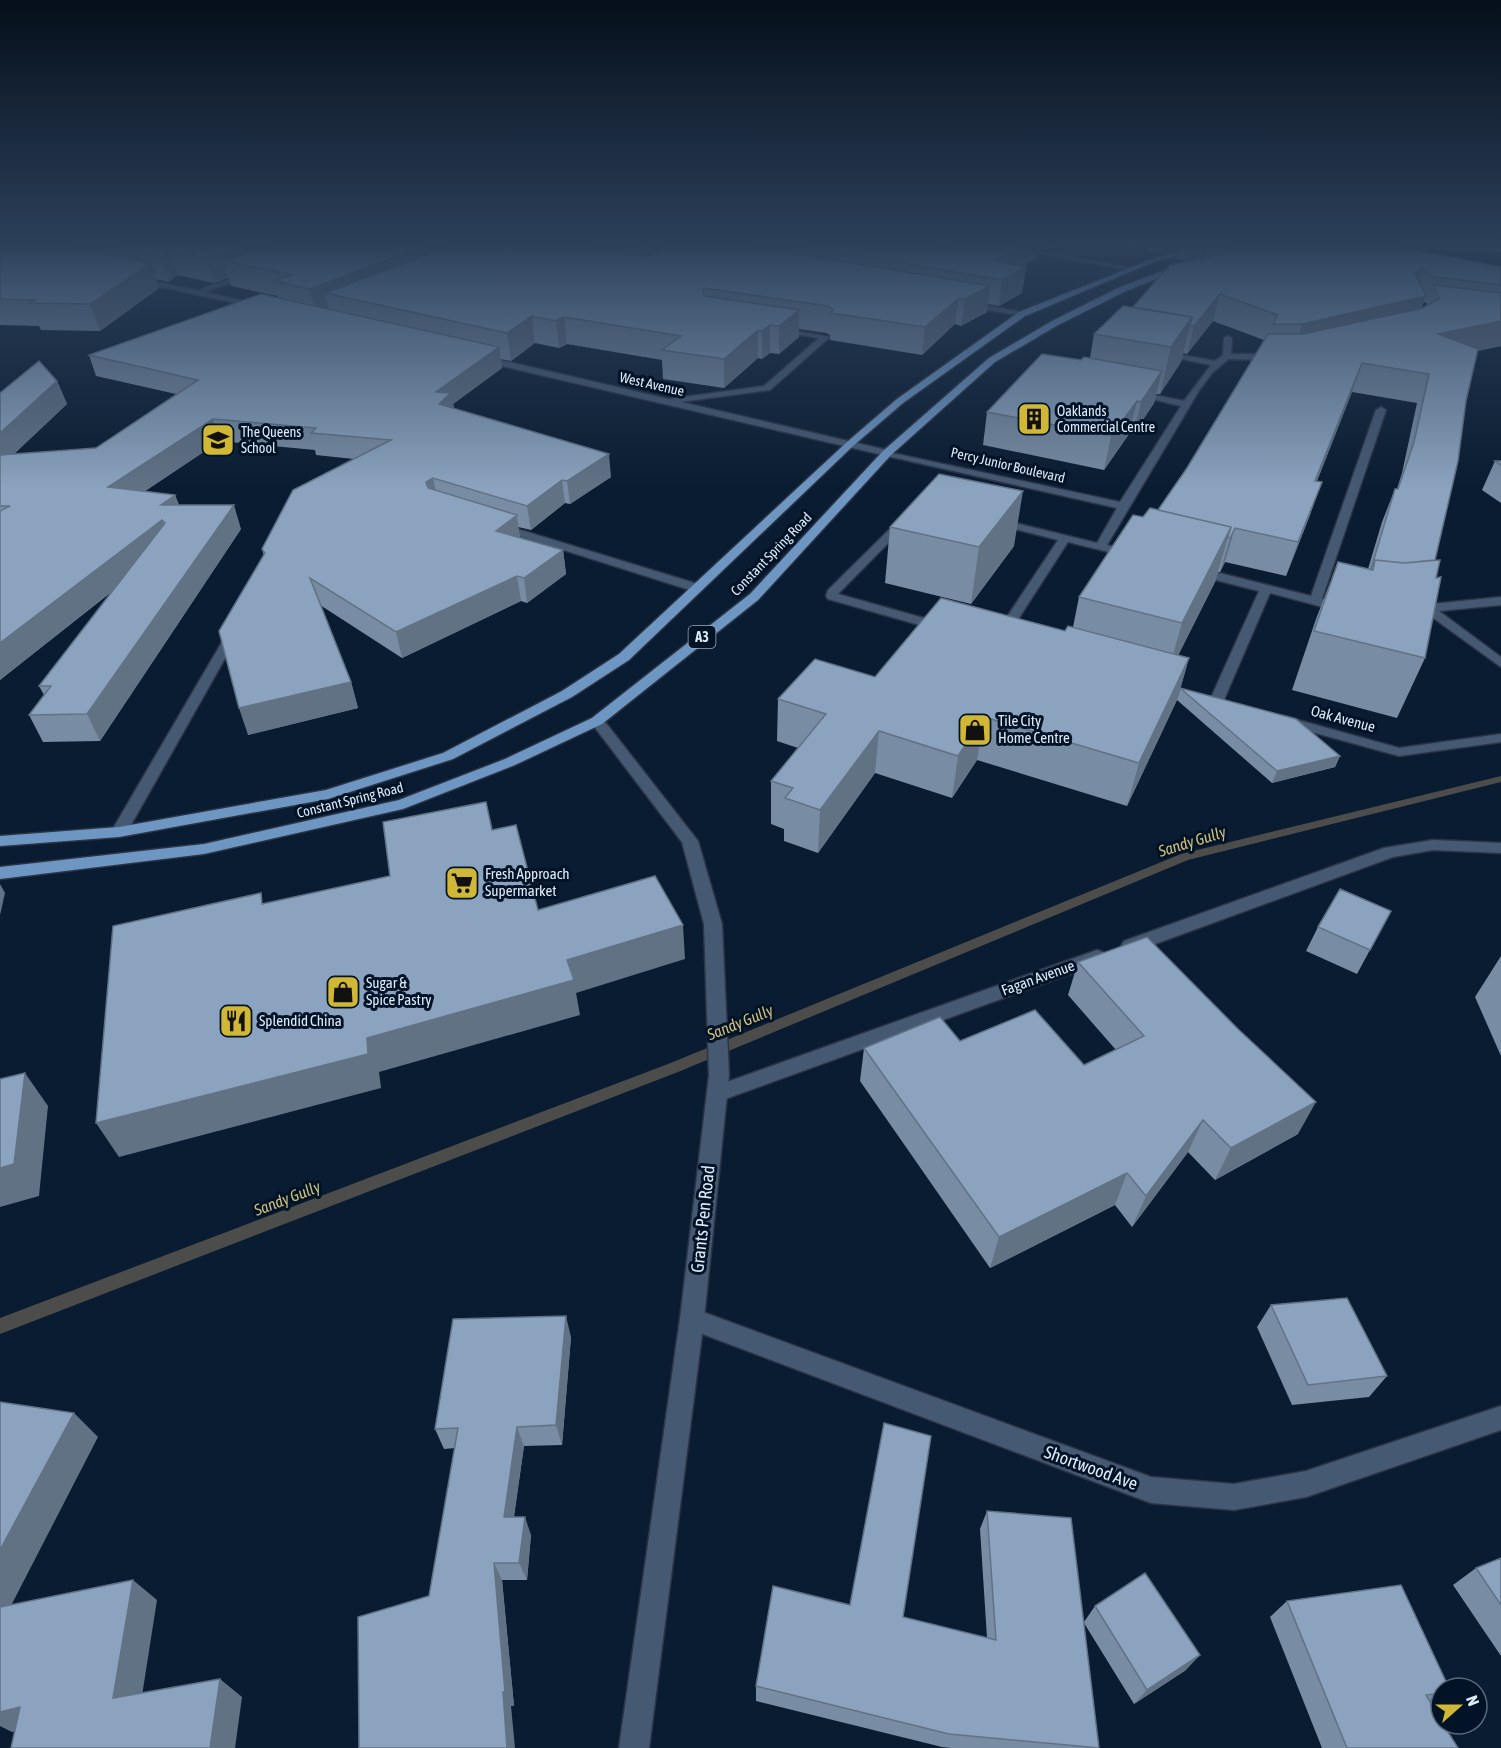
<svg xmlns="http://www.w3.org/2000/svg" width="1501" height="1748" font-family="'Asap Condensed',sans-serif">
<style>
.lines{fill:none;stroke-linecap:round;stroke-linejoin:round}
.stream{fill:#4c4c4b;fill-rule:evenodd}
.minor-casing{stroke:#2c3445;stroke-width:3}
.tertiary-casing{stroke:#2c3445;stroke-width:3}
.primary-casing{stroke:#2c3445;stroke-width:3}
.minor{fill:#455a72;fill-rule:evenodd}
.tertiary{fill:#455a72;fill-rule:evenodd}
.primary{fill:#6e96c3;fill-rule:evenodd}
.wall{fill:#788ca3;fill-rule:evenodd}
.shaded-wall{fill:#617285}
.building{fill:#8ba3be;stroke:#617285;stroke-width:1.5}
.labels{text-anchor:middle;stroke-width:6;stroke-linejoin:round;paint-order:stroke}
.far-street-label{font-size:14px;fill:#deeaf9;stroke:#021327}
.far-poi-label{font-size:14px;fill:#deeaf9;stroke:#021327;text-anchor:start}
.shield{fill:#021327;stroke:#9caaba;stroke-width:1.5}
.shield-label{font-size:14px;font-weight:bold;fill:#deeaf9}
.street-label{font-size:15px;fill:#deeaf9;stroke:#021327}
.poi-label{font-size:15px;fill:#deeaf9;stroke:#021327;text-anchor:start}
.water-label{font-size:16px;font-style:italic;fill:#cfc07a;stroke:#021327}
.near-street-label{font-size:18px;fill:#deeaf9;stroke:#021327}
</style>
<rect width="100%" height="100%" fill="#091c31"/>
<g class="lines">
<path class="stream" d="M1501 776V782L1188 860 678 1072 0 1334V1318L668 1064 1181 854Z"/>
<g class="minor-casing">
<path id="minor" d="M980 243H995L1137 269 1133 271Z
M248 273 255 275 200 294 193 292Z
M967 302 1022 312 1026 314 1022 316 964 306V302Z
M773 327 830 337 770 390 666 404 664 402 669 399 764 386 819 338 776 331 772 329Z
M1228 336 1232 338 1231 354H1274L1278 357 1274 360 1229 359 1213 372 1200 389 1107 545 1137 553V557L1133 558 1068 542 1006 638H996L995 635 1058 540 991 523V519L995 518 1097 543 1117 508 887 456 883 455V451L1120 502 1181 406 1130 394 1135 391 1184 401 1211 365 1156 354 1160 351 1215 361 1223 355 1224 338Z
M1381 407 1386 410 1322 599 1346 605 1348 608 1342 612 1270 593 1223 702 1216 706 1211 705 1209 702 1259 591 1192 574 1190 571 1196 567 1311 596 1376 410Z
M905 517 911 520 909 522 838 594 945 624 947 627 945 630H937L828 599 826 596 828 590 901 518Z
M498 523 701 585 703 588 701 591H693L494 528 492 526Z
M1501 597V605L1439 611 1501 657V667L1425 612 1412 614 1406 610 1412 606Z
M235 626 241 630 127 832 119 837 113 836 111 832 229 630Z
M1284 716 1399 748 1501 734V742L1399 756 1279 723 1277 720 1279 717Z
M1433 840 1501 843V853L1433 850 1393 857 1136 951 1130 952 1124 951 1121 946 1124 941 1384 848Z
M1097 950 1103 952 1106 957 1103 962 717 1102 710 1100 707 1094 710 1088Z
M692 1308 1151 1477 1234 1484 1306 1471 1501 1406V1430L1306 1497 1234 1510 1151 1503 684 1327 680 1319 684 1311Z"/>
</g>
<g class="tertiary-casing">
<path id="tertiary" d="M136 277 258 304 262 306 258 308 133 281Z
M479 355 887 450 892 453 887 456 476 360 475 358Z
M597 717 602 718 698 841 722 924 729 1075 704 1319 649 1748H619L680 1319 709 1075 704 924 682 842 590 721Z"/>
</g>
<g class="primary-casing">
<path id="primary" d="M1230 243H1246L1179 255 1156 261 1025 316 903 403 853 446 629 660 572 697 453 759 328 799 119 837 0 846V836L119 827 326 790 443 753 562 691 619 654 847 442 897 399 1019 312 1152 259 1178 251Z
M1352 243 1501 248V252L1355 245Z
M1179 265 1186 267 1126 291 1058 325 995 362 891 455 758 600 602 724 515 765 403 809 204 854 0 879V867L204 844 399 800 505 759 592 718 750 594 883 451 989 358 1052 321 1120 287Z"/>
</g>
<use href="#minor" class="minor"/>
<use href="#tertiary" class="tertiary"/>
<use href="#primary" class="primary"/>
</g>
<path class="wall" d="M0 243H1058L1048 250 1039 248 1037 257 1022 267H1026L1022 293 999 306 988 304 987 312 961 326 955 324 922 355 830 340V335L826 333 799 329V337L779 354 770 353 762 359 758 358 724 388 663 379 662 360 567 344 559 348 535 343 511 361 500 359 502 368 453 404 454 408 611 477 570 504 565 503 531 530 518 527 520 537 563 550 566 574 527 603 521 601 402 658 320 605 351 682 358 708 248 735 264 556 262 549 354 459 316 455 315 450 220 441 145 491 175 495 179 505 241 529 100 741 43 742 29 715 44 695 39 686 114 590 0 680V393L57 381 67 404 14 454 96 448 176 394 96 376 89 355 278 297 277 296 231 286 228 278 214 283 177 275 169 282 156 279 159 288 100 331 41 330 39 326 0 325Z
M1123 243H1381L1501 267V346L1477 351 1466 401 1435 560 1436 578 1425 658 1397 718 1292 690 1316 619 1338 562 1368 569 1382 522 1395 489H1397L1402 473 1417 403 1352 392 1317 481 1310 515 1286 576 1225 562 1220 572H1218L1215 582 1178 655 1189 658 1177 700 1127 806 977 760 952 798 875 773 818 853 784 841V829L771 824V781L798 748 777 741 778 699 875 677 1065 631 1073 627 1079 597 1143 517 1158 510 1187 468 1264 340 1213 321 1187 354 1183 353 1181 362 1160 394H1156L1154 403 1133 435 1129 434 1104 470 983 445 987 412 1081 360 1090 358 1094 334 1133 307 1187 261 1176 258 1178 249 1161 254ZM1424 302 1427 303 1426 306 1421 308Z
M1495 461H1501V503L1482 490Z
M890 527 1014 546 971 604 885 583Z
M1180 688 1340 756 1335 767 1272 783 1177 700Z
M1391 911 1357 974 1306 951 1318 927Z
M1501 956V1056L1475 997Z
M1078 962 1298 1134 1215 1180 1188 1152 1132 1227 1115 1205 990 1268 860 1081 864 1048 960 1041 1084 1065 1116 1050 1068 995Z
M1271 1305 1387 1376 1369 1397 1292 1405 1257 1327Z
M571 1337 562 1445 524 1446 514 1517 531 1535 527 1580H502L514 1706H511L429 1596 455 1448 444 1449 435 1429Z
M987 1511 1084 1622 1095 1606 1186 1670 1134 1704 1084 1623 1099 1748H951L942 1747 756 1701V1686L903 1617 987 1638 980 1529Z
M1501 1558V1656L1453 1585 1476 1568Z
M1287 1601 1441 1688V1697L1431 1703 1458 1748H1322L1270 1617Z"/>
<path class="shaded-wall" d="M58 243H74L78 254Z
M256 243H341L223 261 228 278 214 283 206 258Z
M432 243H498L325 293 329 310 316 316 310 289Z
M938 243H980L934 268 932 246Z
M1025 243H1039L1037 257 1006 277 1026 267 1022 293 999 306 1002 280 995 261Z
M1049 243H1058L1048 250Z
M1163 243H1179L1178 249 1161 254Z
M1191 243H1210L1206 257 1187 261Z
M661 244 663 269 643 273 642 248Z
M169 251 177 275 169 282 161 256Z
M151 263 159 288 100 331 90 304Z
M1422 268 1413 294 1415 273Z
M990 286 987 312 961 326 965 299Z
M1220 294 1213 321 1187 354 1194 326Z
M1426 296 1416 323 1294 352 1302 324Z
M959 298 955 324 922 355 925 327Z
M799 310V337L779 354V326Z
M532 316 535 343 511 361 507 333Z
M564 317 567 344 559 348 556 321Z
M1192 317 1181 362 1160 394 1171 347Z
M1501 321V346L1427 362 1438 334Z
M770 325V353L762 359V331Z
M758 330V358L724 388V359Z
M499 347 502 368 453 404 455 415 443 426 436 392Z
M1362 363 1352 392 1304 514 1315 481Z
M1162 371 1154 403 1133 435 1141 402Z
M57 381 67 404 0 467V433Z
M1137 401 1129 434 1104 470 1111 436Z
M213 419 220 441 117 510 108 487Z
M609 454 611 477 570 504 567 481Z
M433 478 438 502 431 505 426 482Z
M562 480 565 503 531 530 527 506Z
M1322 482 1310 515 1286 576 1298 542Z
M1023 491 1014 546 971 604 979 547Z
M175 495 184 519 161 505Z
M234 505 241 529 100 741 87 714Z
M517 515 520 539 496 531Z
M162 520 171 544 0 680V643Z
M1231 527 1215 582 1165 682 1182 623Z
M1235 528 1225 562 1220 572 1230 538Z
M563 550 566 574 527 603 524 578Z
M517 576 521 601 402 658 396 632Z
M1189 658 1177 700 1127 806 1139 763Z
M351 682 358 708 248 735 239 708Z
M984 717 977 760 952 798 958 756Z
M879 731 875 773 818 853 820 810Z
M1340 756 1335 767 1272 783 1277 771Z
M0 884 5 893 0 915Z
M683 925 685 959 576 993 580 1015 379 1072 381 1088 119 1157 96 1123 367 1038 567 960Z
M25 1073 48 1106 39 1196 0 1207V1168Z
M1316 1102 1298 1134 1215 1180 1231 1148Z
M1203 1120 1188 1152 1132 1227 1146 1196Z
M1127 1173 1115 1205 990 1268 999 1237Z
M566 1316 571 1337 562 1445 556 1425Z
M74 1413 98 1437 0 1627V1550Z
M517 1427 524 1446 511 1535 504 1517Z
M525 1517 531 1535 527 1580 519 1563Z
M494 1563 502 1580 514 1706H511L515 1748H507Z
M133 1580 157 1600 139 1715 113 1698Z
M1200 1655 1186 1670 1134 1704 1147 1690Z
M220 1679 242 1697 235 1748H210Z
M20 1707 51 1723 12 1732 0 1726V1712Z"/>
<path class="building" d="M0 243H56L151 263 90 304 30 303 35 300 0 299Z
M96 243H256L206 258 169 251 161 256Z
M283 243H432L310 289 274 281 292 275 223 261Z
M457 243H579L641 256 668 249 661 244 642 248 618 243H746L748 246 990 286 965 299 959 298 925 327 831 313 833 310 828 306 704 288 703 293 705 296 799 310 779 326 770 325 762 331 758 330 724 359 662 350 681 336 564 317 556 321 532 316 507 333 325 293Z
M784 243H938L932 246 934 248 943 250 958 243H1025L995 261 1026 267 1002 280Z
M1215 243H1381L1501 267V285L1429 276 1422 268 1415 273 1426 296 1302 324H1273L1278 315 1220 294 1194 326H1190L1192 317 1133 307 1170 265 1241 250Z
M1434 285 1501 293V321L1438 334 1478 349 1466 401 1458 461 1435 560 1404 563 1375 560 1372 569H1371L1395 489H1398L1414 442 1429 374 1362 363 1315 481 1322 482 1298 542 1235 528 1230 538 1228 537 1231 527 1158 510 1187 468 1268 334H1303L1423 308 1439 299Z
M261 294 499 347 436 392 451 393 439 404 609 454 567 481 562 480 527 506 433 478 426 482 428 488 517 515 496 531 563 550 524 578 517 576 396 632 310 578 351 682 239 708 219 631 265 553 262 549 293 490 391 440 311 433 316 428 213 419 108 487 175 495 161 505H234L87 714 29 715 51 686H39L165 523 162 520 0 643V511L10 506H0V455L96 448 198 380 89 355Z
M1123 306 1192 317 1171 347 1094 334Z
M1042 354 1081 360 1084 357 1162 371 1141 402 1137 401 1111 436 987 412Z
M39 361 57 381 0 433V393Z
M1495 461H1501V465Z
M939 474 1023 491 979 547 890 527Z
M1150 508 1231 527 1182 623 1079 597 1133 515 1143 517Z
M1375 560 1404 563 1440 560 1436 578 1441 577 1425 658 1314 631 1338 562 1373 570Z
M941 598 1065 631 1068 626 1189 658 1139 763 984 717 958 756 879 731 820 810 785 798 793 788 771 781 826 714 778 699 815 659 875 677Z
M1180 688 1296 719 1340 756 1277 771Z
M486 802 492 830 516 825 538 910 655 876 683 925 567 960 574 980 367 1038 368 1054 96 1123 113 926 261 893 262 904 390 876 383 822Z
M1340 889 1391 911 1370 950 1318 927Z
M1147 937 1238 1029 1316 1102 1231 1148 1203 1120 1146 1196 1127 1173 999 1237 864 1048 940 1017 960 1041 1035 1010 1084 1065 1144 1036 1078 962Z
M25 1073 14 1164 0 1168V1079Z
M1347 1298 1387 1376 1308 1385 1271 1305Z
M566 1316 556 1425 517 1427 504 1517H525L519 1563H494L505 1692H503L507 1748H359L358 1617 429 1596 458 1428 435 1429 453 1319Z
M0 1402 74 1413 0 1550Z
M884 1423 931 1436 903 1617 996 1640 987 1511 1071 1518 1099 1748 949 1734 756 1686 773 1586 850 1605Z
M1501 1558V1605L1476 1568Z
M1145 1573 1200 1655 1147 1690 1095 1606Z
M133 1580 113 1698 220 1679 210 1748H11L20 1707 0 1712V1607Z
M1401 1585 1449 1688H1441V1693L1426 1695 1441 1720V1724H1443L1458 1748H1347L1287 1601Z"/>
<linearGradient id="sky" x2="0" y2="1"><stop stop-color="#050f1b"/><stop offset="0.5" stop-color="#2c405a"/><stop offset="1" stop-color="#2c405a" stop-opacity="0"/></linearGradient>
<rect width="1501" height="488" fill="url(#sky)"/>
<defs>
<g id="building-square" transform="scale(1.725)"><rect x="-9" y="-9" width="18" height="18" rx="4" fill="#d0b736" stroke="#021327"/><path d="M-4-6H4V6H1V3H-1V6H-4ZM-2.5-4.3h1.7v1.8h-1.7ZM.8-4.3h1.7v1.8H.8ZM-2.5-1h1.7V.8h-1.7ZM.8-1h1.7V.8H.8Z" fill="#111"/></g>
<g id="school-square" transform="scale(1.725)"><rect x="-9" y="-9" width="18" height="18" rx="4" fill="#d0b736" stroke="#021327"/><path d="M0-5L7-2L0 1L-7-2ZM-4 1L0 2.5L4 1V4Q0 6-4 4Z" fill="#111"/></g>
<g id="shop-square" transform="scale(1.725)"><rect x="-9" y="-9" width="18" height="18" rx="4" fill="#d0b736" stroke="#021327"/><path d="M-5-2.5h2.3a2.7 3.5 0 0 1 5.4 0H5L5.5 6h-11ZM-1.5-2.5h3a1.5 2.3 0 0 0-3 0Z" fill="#111"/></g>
<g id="supermarket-square" transform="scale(1.725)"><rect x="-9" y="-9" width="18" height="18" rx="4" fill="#d0b736" stroke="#021327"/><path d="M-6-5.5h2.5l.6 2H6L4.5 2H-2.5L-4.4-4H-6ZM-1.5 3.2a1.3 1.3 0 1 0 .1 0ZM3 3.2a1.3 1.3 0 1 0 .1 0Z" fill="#111"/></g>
<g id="restaurant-square" transform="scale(1.725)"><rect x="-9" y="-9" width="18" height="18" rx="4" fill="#d0b736" stroke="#021327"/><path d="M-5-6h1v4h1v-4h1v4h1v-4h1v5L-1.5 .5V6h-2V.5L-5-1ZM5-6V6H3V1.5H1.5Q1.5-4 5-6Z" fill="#111"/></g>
</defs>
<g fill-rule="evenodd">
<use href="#building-square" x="1034" y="419"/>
<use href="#school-square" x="218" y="440"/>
<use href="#shop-square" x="975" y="730"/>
<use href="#supermarket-square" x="462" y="883"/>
<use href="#shop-square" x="343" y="992"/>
<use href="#restaurant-square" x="236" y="1021"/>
</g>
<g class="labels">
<g class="far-street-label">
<text transform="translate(652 384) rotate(13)" y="5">West Avenue</text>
<text transform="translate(1008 465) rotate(13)" y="5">Percy Junior Boulevard</text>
<text transform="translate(771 554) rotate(-46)" y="5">Constant Spring Road</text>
<text transform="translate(350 800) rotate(-14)" y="5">Constant Spring Road</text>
</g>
<g class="far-poi-label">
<text x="1057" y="416">Oaklands<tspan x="1057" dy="16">Commercial Centre</tspan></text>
<text x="241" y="437">The Queens<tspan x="241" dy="16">School</tspan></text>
</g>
<rect class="shield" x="688.5" y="626" width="27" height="22" rx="4.5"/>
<g class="shield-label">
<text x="702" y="642">A3</text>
</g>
<g class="street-label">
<text transform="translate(1343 719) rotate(15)" y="5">Oak Avenue</text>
<text transform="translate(1038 978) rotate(-20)" y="5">Fagan Avenue</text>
</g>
<g class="poi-label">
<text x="998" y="726">Tile City<tspan x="998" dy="17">Home Centre</tspan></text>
<text x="485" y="879">Fresh Approach<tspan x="485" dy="17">Supermarket</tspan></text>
<text x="366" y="988">Sugar &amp;<tspan x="366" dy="17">Spice Pastry</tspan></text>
<text x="259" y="1026">Splendid China</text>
</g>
<g class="water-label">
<text transform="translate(1192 841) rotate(-17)" y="6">Sandy Gully</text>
<text transform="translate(740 1022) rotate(-22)" y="6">Sandy Gully</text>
<text transform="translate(287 1198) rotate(-21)" y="6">Sandy Gully</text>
</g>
<g class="near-street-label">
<text transform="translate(703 1219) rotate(-84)" y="6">Grants Pen Road</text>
<text transform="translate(1091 1468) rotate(20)" y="6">Shortwood Ave</text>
</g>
</g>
<g transform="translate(1459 1706) rotate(69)"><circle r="28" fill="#021327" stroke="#5a697b" stroke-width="1.5"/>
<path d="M0-4.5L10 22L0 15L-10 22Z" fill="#d0b736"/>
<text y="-9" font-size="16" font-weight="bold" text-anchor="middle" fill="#deeaf9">N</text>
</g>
</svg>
